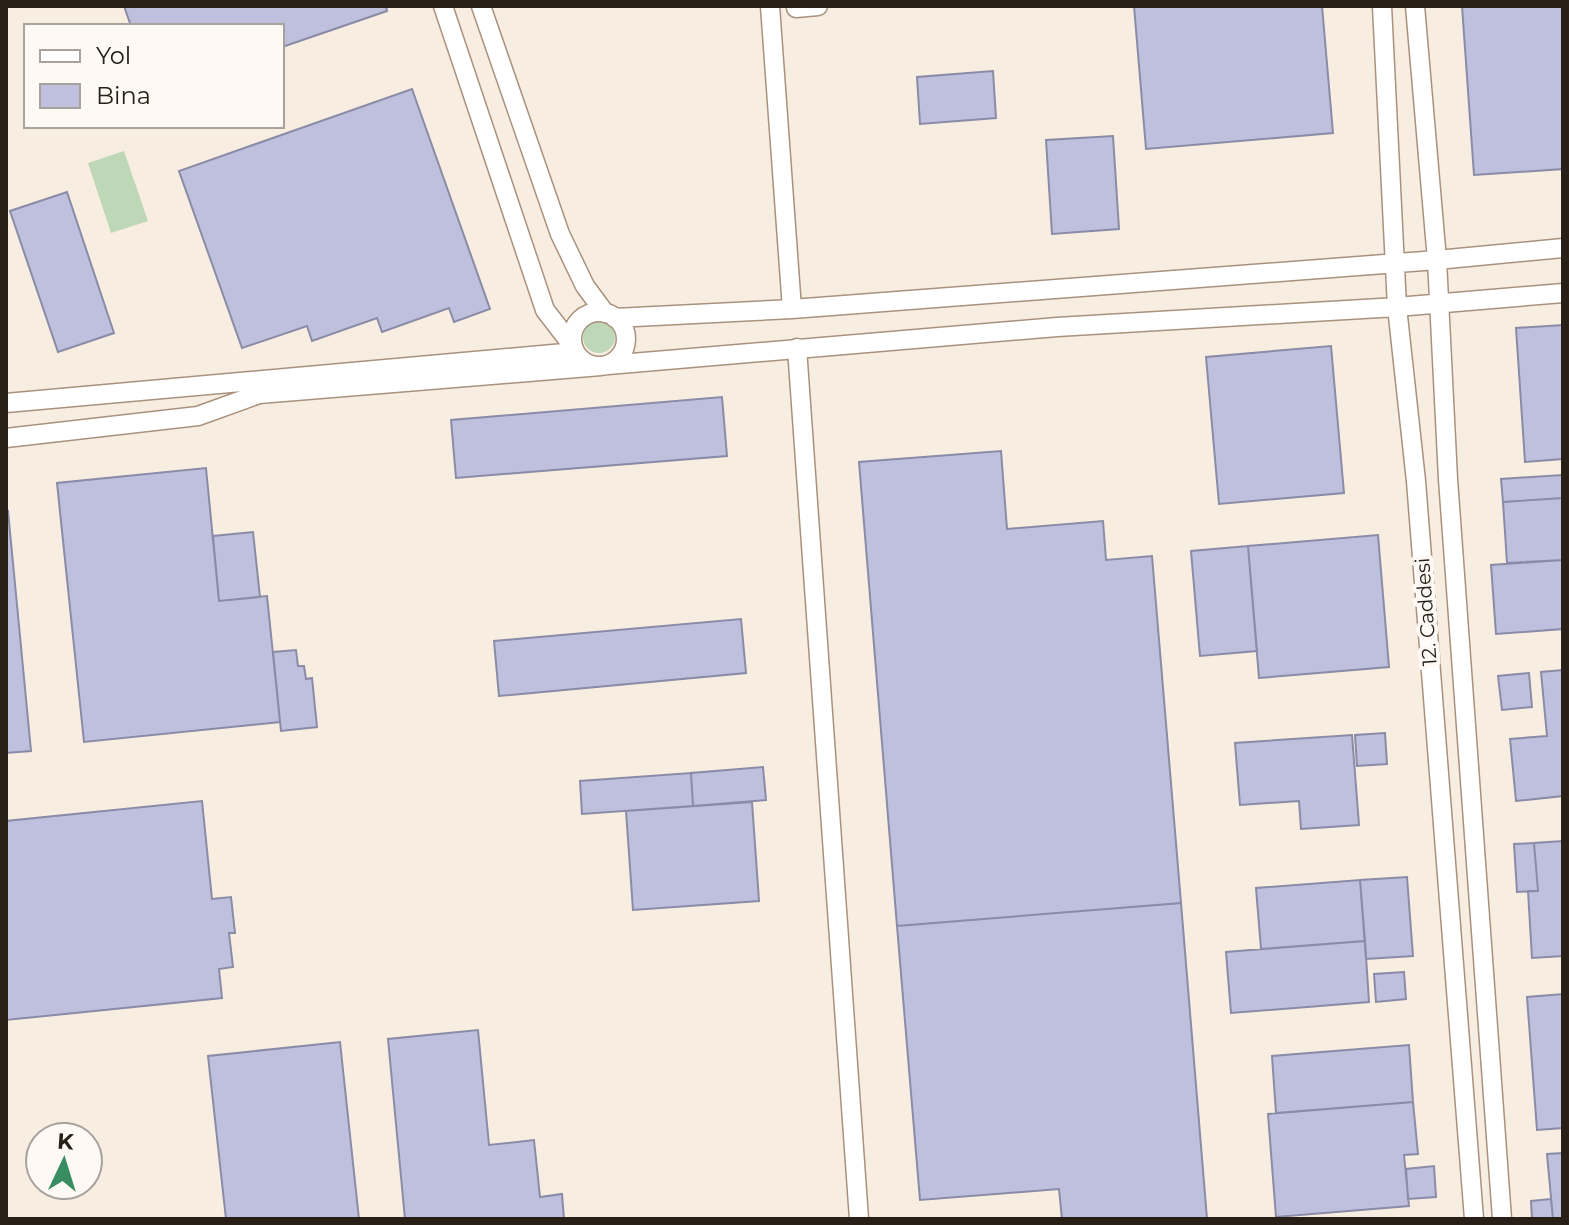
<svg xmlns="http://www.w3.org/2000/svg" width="1569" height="1225" font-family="Montserrat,sans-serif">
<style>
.built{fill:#f8ede1;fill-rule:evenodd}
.green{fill:#bed7b6}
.building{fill:#bfc0dd;stroke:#8a8ba6;stroke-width:2}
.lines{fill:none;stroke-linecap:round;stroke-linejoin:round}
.minor-casing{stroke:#a8927d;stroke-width:21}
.minor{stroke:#fff;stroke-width:18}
.labels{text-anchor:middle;stroke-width:8;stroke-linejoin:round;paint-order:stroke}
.street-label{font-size:20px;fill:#282017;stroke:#fef9f4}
</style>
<rect width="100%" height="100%" fill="#fef9f4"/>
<path class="built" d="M6 6H1563V1219H6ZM26 26H282V126H26ZM40 1137H88V1185H40Z"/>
<path class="green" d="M124 151 148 221 111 233 88 163Z
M583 337a16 16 0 1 1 32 0a16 16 0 1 1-32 0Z"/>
<path class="building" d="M124 6H386L387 11 282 47V26H131Z
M1134 6H1322L1333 133 1146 149Z
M1462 6H1563V169L1474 175Z
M993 71 996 118 920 124 917 77Z
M412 89 490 309 454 322 449 308 382 332 377 318 312 341 307 326 242 348 179 171Z
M1113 136 1119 229 1052 234 1046 140Z
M67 192 114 333 58 352 10 211Z
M1563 325V459L1525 462 1516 328Z
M1331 346 1344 493 1219 504 1206 357Z
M722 397 727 456 456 478 451 420Z
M1001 451 1007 529 1103 521 1106 560 1152 556 1181 903 897 926 859 462Z
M206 468 219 601 267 596 280 722 84 742 57 483Z
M1562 475 1563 498 1503 502 1501 479Z
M1563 498V560L1507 563 1503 502Z
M8 511 31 751 6 753V512Z
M253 532 260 597 219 601 213 536Z
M1378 535 1389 667 1259 678 1248 546Z
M1248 546 1257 651 1200 656 1191 551Z
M1563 560V629L1496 634 1491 565Z
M741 619 746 673 499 696 494 641Z
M296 650 298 666H304L306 679 312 678 317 727 281 731 273 652Z
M1563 670V796L1516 801 1510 739 1547 736 1541 672Z
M1529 673 1532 707 1502 710 1498 676Z
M1385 733 1387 764 1357 766 1355 735Z
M1352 735 1359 825 1301 829 1299 801 1240 805 1235 743Z
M763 767 766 800 693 806 691 773Z
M691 773 693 806 582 814 580 781Z
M202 801 212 899 231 897 235 933H229L233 967 219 969 222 998 6 1020V821Z
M752 802 759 901 633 910 626 811Z
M1563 841V956L1532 958 1528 891H1538L1534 843Z
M1534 843 1538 891 1517 892 1514 844Z
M1407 877 1413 956 1366 959 1360 880Z
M1360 880 1365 941 1261 949 1256 888Z
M1181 903 1207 1219H1062L1059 1189 920 1200 897 926Z
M1365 941 1369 1002 1231 1013 1226 952Z
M1404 972 1406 999 1376 1002 1374 974Z
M1563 994V1128L1537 1130 1527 997Z
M478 1030 489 1145 534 1140 540 1197 562 1194 564 1219H405L388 1039Z
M340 1042 359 1219H226L208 1056Z
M1409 1045 1413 1102 1276 1113 1272 1056Z
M1413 1102 1418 1154 1404 1155 1409 1206 1276 1217 1268 1114Z
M1563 1153V1219H1553L1547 1154Z
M1434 1166 1436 1197 1408 1199 1406 1169Z
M1551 1199 1553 1219H1532L1531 1201Z"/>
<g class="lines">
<g class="minor-casing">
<path id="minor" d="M443 6 545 310 572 345
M481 6 560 234 585 286 605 313
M770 6 792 309
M796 6V8L818 6
M1382 6 1397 307 1416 481 1474 1219
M1415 6 1437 260 1448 479 1502 1219
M572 339a27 27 0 1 1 54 0a27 27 0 1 1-54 0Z
M615 318 792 309 1437 260 1563 248
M797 348 859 1219
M608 365 1057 327 1397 307 1563 293
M6 403 575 352
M6 438 198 416 259 394 601 366"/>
</g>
<use href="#minor" class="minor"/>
</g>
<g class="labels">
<g class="street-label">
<text transform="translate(1426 612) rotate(-94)" y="7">12. Caddesi</text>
</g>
</g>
<rect width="1569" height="1225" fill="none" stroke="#282017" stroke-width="16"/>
<rect x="24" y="24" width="260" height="104" fill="#fef9f4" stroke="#a8a29c" stroke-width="2"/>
<rect x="40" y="50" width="40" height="12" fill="#ffffff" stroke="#a8a29c" stroke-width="2"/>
<text x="96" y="64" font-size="24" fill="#282017">Yol</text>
<rect x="40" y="84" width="40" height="24" fill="#bfc0dd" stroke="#a8a29c" stroke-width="2"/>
<text x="96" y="104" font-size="24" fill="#282017">Bina</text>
<g transform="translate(64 1161) rotate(4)"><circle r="38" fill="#fef9f4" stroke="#a8a29c" stroke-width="2"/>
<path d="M0-6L14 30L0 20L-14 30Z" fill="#388d61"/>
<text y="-12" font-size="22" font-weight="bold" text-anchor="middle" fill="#282017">K</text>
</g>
</svg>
